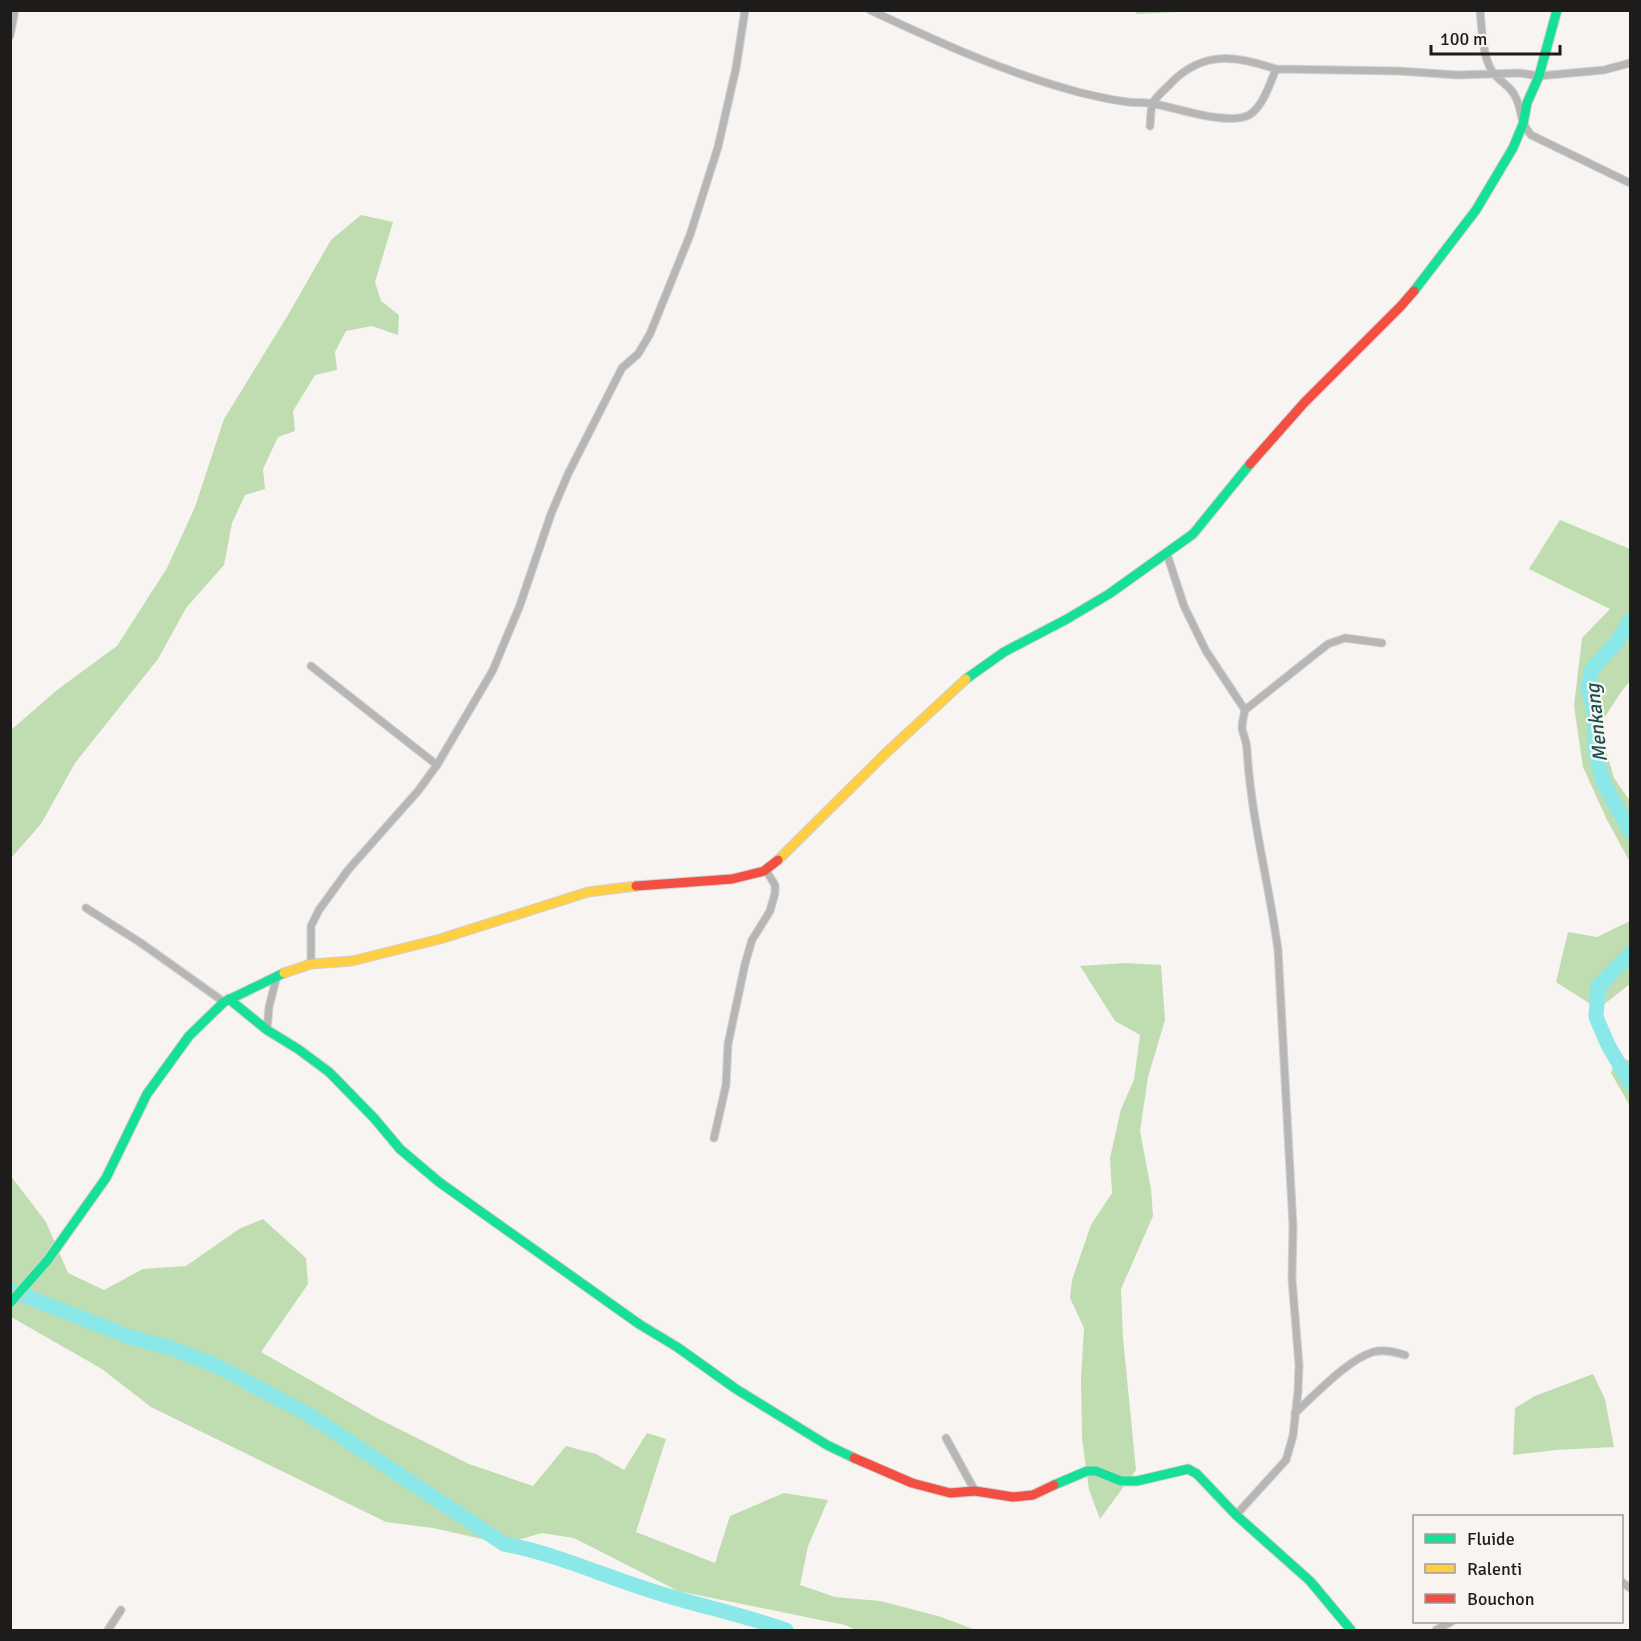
<svg xmlns="http://www.w3.org/2000/svg" width="1641" height="1641" font-family="Signika,sans-serif">
<style>
.forest{fill:#c0dcb1}
.lines{fill:none;stroke-linecap:round;stroke-linejoin:round}
.river{stroke:#8ae8e8;stroke-width:15}
.street-casing{stroke:#d3d1d0;stroke-width:9}
.fast-casing{stroke:#d3d1d0;stroke-width:11}
.slow-casing{stroke:#d3d1d0;stroke-width:11}
.jam-casing{stroke:#d3d1d0;stroke-width:11}
.street{stroke:#b7b6b6;stroke-width:7}
.fast{stroke:#16e098;stroke-width:9}
.slow{stroke:#ffcf43;stroke-width:9}
.jam{stroke:#f24e42;stroke-width:9}
.labels{text-anchor:middle;stroke-width:4.5;stroke-linejoin:round;paint-order:stroke}
.water-label{font-size:20px;font-style:italic;fill:#165152;stroke:#f9f4ef}
</style>
<rect width="100%" height="100%" fill="#f7f4f1"/>
<path class="forest" d="M1137 11V10L1199 11 1136 14Z
M361 215 393 222 375 282 381 301 399 315 398 335 372 326 346 331 335 352 337 370 315 375 293 411 295 431 278 437 263 469 265 489 245 495 232 523 224 565 186 608 158 659 75 763 41 824 11 858V730L57 690 117 646 167 568 195 507 224 419 288 315 331 240Z
M1560 520 1630 549V681L1621 692 1599 726 1614 778 1630 801V862L1607 820 1583 767 1574 706 1582 638 1610 609 1529 569Z
M1630 921V984L1598 1009 1556 982 1568 932 1597 937Z
M1126 963 1161 965 1165 1020 1148 1077 1140 1131 1151 1189 1153 1216 1121 1289 1123 1338 1136 1470 1100 1519 1089 1490 1082 1438 1081 1377 1084 1328 1070 1298 1072 1280 1091 1225 1112 1193 1110 1158 1121 1109 1134 1080 1140 1035 1115 1021 1080 966Z
M1616 1056 1630 1061V1106L1611 1073Z
M10 1175 46 1222 68 1273 104 1290 143 1269 186 1266 239 1229 263 1219 306 1258 308 1284 261 1352 375 1417 469 1464 533 1486 566 1446 596 1454 624 1470 647 1433 666 1439 636 1532 715 1563 730 1516 784 1493 828 1500 808 1546 800 1585 835 1597 880 1601 938 1616 976 1630H856L845 1625 678 1591 574 1538 542 1533 504 1544 433 1528 386 1522 151 1407 102 1369 11 1317Z
M1593 1374 1605 1399 1614 1447 1556 1450 1513 1455 1515 1408 1535 1396Z"/>
<g class="lines">
<path class="river" d="M1630 621 1616 643 1592 669 1588 688 1594 712 1595 751 1604 784 1630 831
M1630 954 1598 987 1596 1017 1608 1045 1630 1083
M10 1290 130 1337 171 1348 217 1366 309 1415 504 1544C554 1553 601 1575 649 1590 694 1605 741 1614 786 1630"/>
<g class="street-casing">
<path id="street" d="M870 10C938 42 1006 73 1078 92 1094 96 1111 100 1128 102 1136 103 1146 102 1155 104 1177 108 1228 126 1249 115 1263 107 1270 83 1276 69L1398 71 1458 75 1520 73 1539 76 1604 70 1630 63
M1480 10C1482 29 1482 55 1492 71 1498 81 1510 85 1515 96 1523 111 1518 119 1531 135L1630 183
M10 36 15 10
M1150 126C1151 120 1150 109 1153 103 1156 96 1167 88 1172 82 1204 50 1237 56 1276 69
M1167 554 1184 606 1206 651 1245 710C1244 715 1242 722 1242 728 1243 735 1247 742 1247 750 1251 818 1269 883 1278 950L1293 1226 1292 1279 1299 1365 1298 1391 1293 1436 1286 1460 1236 1515
M311 666 437 765
M1245 710 1328 644 1345 638 1382 643
M86 908 141 943 224 1002
M311 964V926L319 910 348 870 418 791 437 765 493 670 520 605 551 514 568 474 622 368 638 354 650 334 690 235 718 147 736 68 745 10
M267 1030 269 1007 277 975
M714 1138 726 1085 728 1044 745 964 752 940 770 911 775 893V885L767 872 764 871
M1295 1413C1315 1395 1347 1360 1373 1352 1384 1349 1395 1352 1405 1355
M946 1438 975 1491
M1622 1582 1630 1588
M108 1630 121 1610
M1436 1630 1451 1622"/>
</g>
<g class="fast-casing">
<path id="fast" d="M1414 291 1476 210 1513 148 1523 124 1527 103 1539 76 1557 10
M966 679 1004 652 1067 619 1109 594 1193 534 1250 464
M229 999 267 1030 298 1049 329 1072 374 1118 400 1149 439 1182 639 1324 677 1347 736 1389 827 1445 854 1458
M10 1303 47 1261 106 1178 147 1094 189 1036 224 1002 284 973
M1054 1485 1087 1471H1096L1121 1481H1137L1188 1469 1197 1474 1236 1515 1310 1581 1351 1630"/>
</g>
<g class="slow-casing">
<path id="slow" d="M778 860 886 753 966 679
M284 973 311 964 352 961 440 939 588 892 636 886"/>
</g>
<g class="jam-casing">
<path id="jam" d="M1250 464 1304 403 1400 307 1414 291
M636 886 732 879 764 871 778 860
M854 1458 912 1483 950 1493 975 1491 1013 1497 1033 1495 1054 1485"/>
</g>
<use href="#street" class="street"/>
<use href="#fast" class="fast"/>
<use href="#slow" class="slow"/>
<use href="#jam" class="jam"/>
</g>
<g class="labels">
<g class="water-label">
<text transform="translate(1596 723) rotate(-96)" y="7">Menkang</text>
</g>
</g>
<rect width="1641" height="1641" fill="none" stroke="#1e1c1b" stroke-width="24"/>
<rect x="1413" y="1515" width="210" height="108" fill="#f9f4ef" stroke="#a19e9a" stroke-width="1.5"/>
<rect x="1425" y="1534" width="30" height="9" fill="#16e098" stroke="#a19e9a" stroke-width="1.5"/>
<text x="1467" y="1545" font-size="18" fill="#1e1c1b">Fluide</text>
<rect x="1425" y="1564" width="30" height="9" fill="#ffcf43" stroke="#a19e9a" stroke-width="1.5"/>
<text x="1467" y="1575" font-size="18" fill="#1e1c1b">Ralenti</text>
<rect x="1425" y="1594" width="30" height="9" fill="#f24e42" stroke="#a19e9a" stroke-width="1.5"/>
<text x="1467" y="1605" font-size="18" fill="#1e1c1b">Bouchon</text>
<path d="M1431 45v9h129v-9" fill="none" stroke="#1e1c1b" stroke-width="3"/>
<text x="1440" y="45" font-size="18" fill="#1e1c1b" stroke="#f9f4ef" stroke-width="4.5" paint-order="stroke">100 m</text>
</svg>
